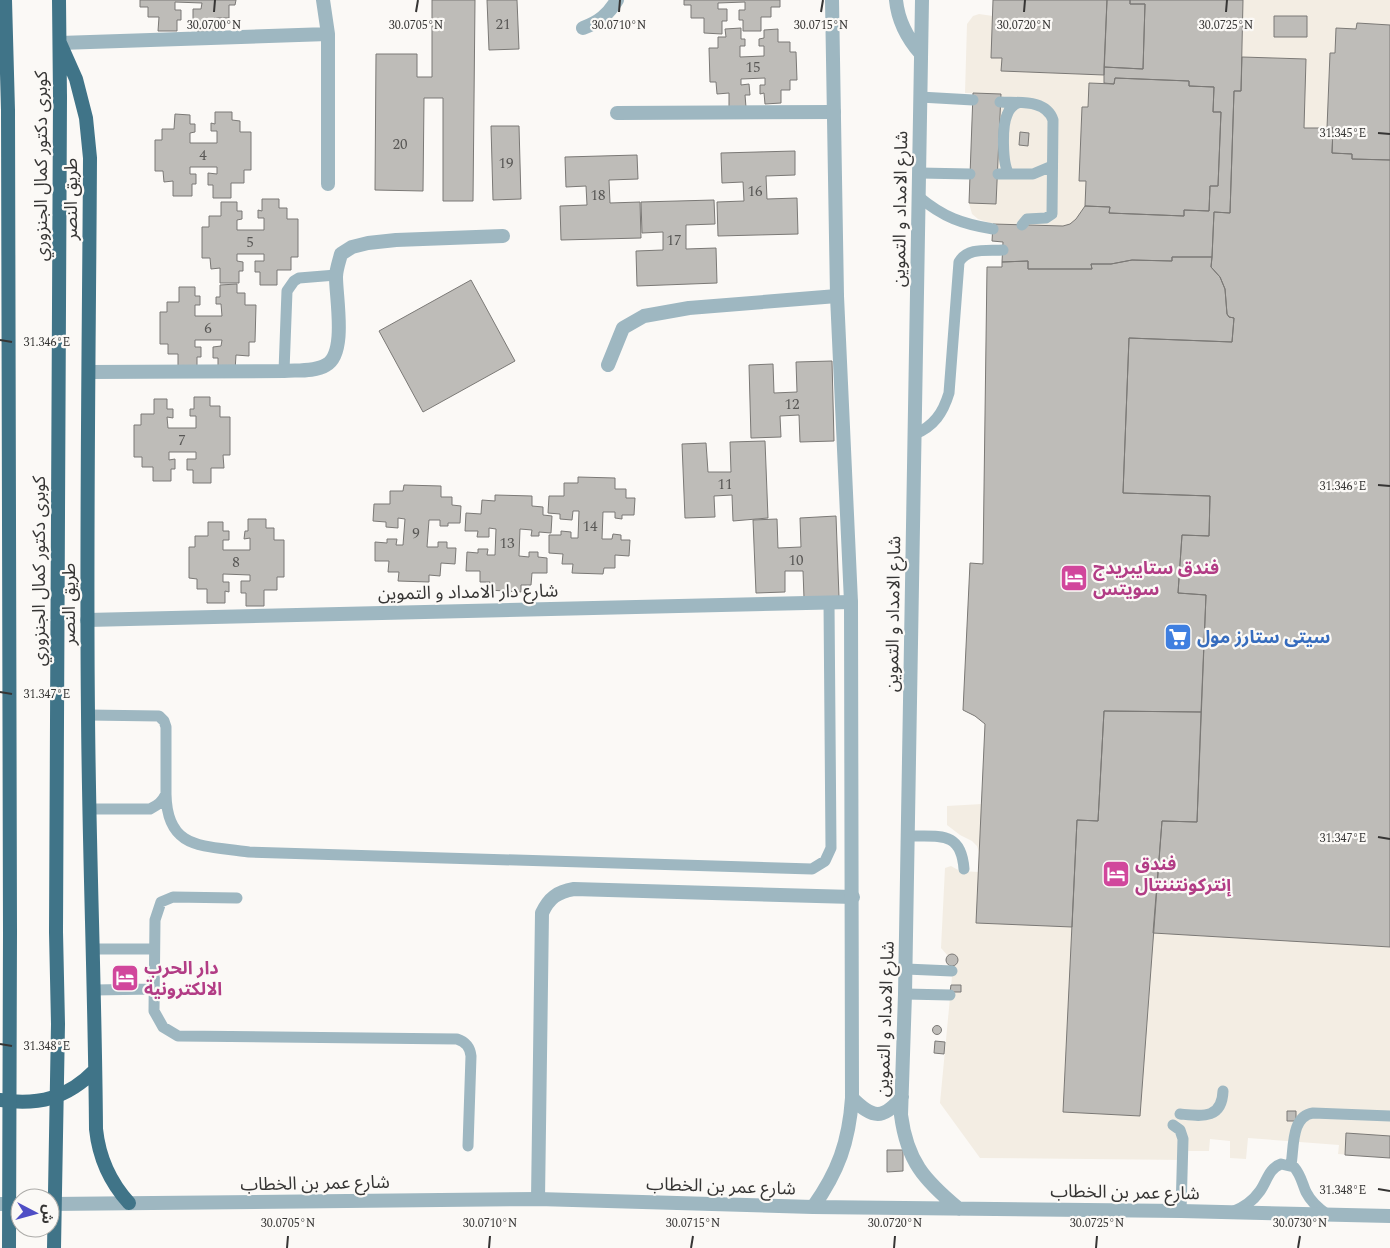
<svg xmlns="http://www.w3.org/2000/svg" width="1390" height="1248" font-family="Spectral,'Noto Sans Arabic',serif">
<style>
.built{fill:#f3ede3}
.building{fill:#bebcb8;stroke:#7b7976}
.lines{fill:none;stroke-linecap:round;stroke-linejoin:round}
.service{stroke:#9eb7c1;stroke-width:11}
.minor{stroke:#9eb7c1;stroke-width:14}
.tertiary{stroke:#9eb7c1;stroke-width:14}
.trunk{stroke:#407488;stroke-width:14}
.trunk-bridge{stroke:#407488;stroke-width:14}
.ticks{fill:none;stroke:#363534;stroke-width:2}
.labels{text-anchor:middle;stroke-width:4.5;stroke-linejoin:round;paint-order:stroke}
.number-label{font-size:15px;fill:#585755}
.street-label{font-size:18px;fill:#363534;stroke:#fbf9f6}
.hotel-label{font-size:18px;font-weight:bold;fill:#b23c85;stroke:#fbf9f6;text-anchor:start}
.shop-label{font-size:18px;font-weight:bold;fill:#366cbe;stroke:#fbf9f6;text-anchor:start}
.ticks-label{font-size:12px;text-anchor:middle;fill:#363534;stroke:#fbf9f6;stroke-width:4.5;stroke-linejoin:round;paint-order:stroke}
</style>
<rect width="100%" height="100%" fill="#fbf9f6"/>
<path class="built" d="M993 0H1390V1158L1338 1154 1339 1145 1248 1138 1246 1159 1230 1158V1141L1210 1139 1209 1151H1188L1187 1160 980 1158 940 1103 953 966 956 965 958 960 955 955 950 954 948 956 941 948 945 868 951 866 960 871 979 872V852L977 846 972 841 960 835 947 825V806L982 804 985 724 975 716 963 710 970 563H983L987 267H1002L1003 242 993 224 978 219 972 214 969 203 973 93H965L967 24 973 16 979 14 993 16Z"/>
<path class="building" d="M140 0H236L235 5H229V18H216L215 34H198V21H193V9H201L202 3 175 2V10H181V20H177V31H158L159 17H148V7H140Z
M432 0H475L473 201H443V98H424L423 191 375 190 376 54H417V77H432Z
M487 0H517L519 49 489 50Z
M684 0H780V7H771V17H761V31H743V20H739V10H745V2L718 3V9H727V21H722V34L704 33V18H691V5H684Z
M993 0H1107L1104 75 1001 71 1002 58H991Z
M1107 0H1130V4H1145L1143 69 1104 67Z
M1130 0H1243L1241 91H1234L1230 213 1214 212 1212 257H1172V261L1132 260 1111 264H1091L1092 269H1028V261L1002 262 1003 242 992 241 993 224 1063 226 1070 224 1076 219 1085 206 1110 207 1109 213 1184 216V210L1209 211 1210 186H1218L1221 112H1213L1214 87 1189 86V81L1115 78 1114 84 1104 83V67L1143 69 1145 4H1130Z
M1274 16H1307V37H1274Z
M1357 23 1390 25V160L1352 159V154L1332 153 1333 128H1327L1330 53H1335L1336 28 1356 29Z
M741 28V39H745V46H740V57L764 56V46H759V39L764 38V30L778 29V42H790V52H796L797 80H790V90H781V103L765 104 764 93 760 94V85H765V78L741 79V85L749 84 750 95H745L746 107 729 108V93L717 94 716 82H710L709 48H718V37H726L725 29Z
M1242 57 1306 59 1304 128H1333L1332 153 1352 154V159L1390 160V947L1153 933 1162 821 1197 822 1206 595 1178 593 1182 535 1209 536 1210 496 1123 493 1129 338 1232 342 1234 318 1229 317 1227 314 1225 289 1220 277 1211 267 1212 257 1214 212 1230 213 1234 91H1241Z
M1115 78 1189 81V86L1214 87 1213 112H1221L1218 186H1210L1209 211 1184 210V216L1109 213 1110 207 1085 206 1086 181H1079L1082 107H1088L1089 83 1114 84Z
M973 93 1001 94 996 204 969 203Z
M215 112H232V120L240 121V132H251V170H244V183H231V198H213V185H208V173L217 174V167H190V174H196V184H192V196H173V181L164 182 163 171H155V140H162V129H174L175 114 190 115V124H195V132L190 133V143H217V131H211V123L215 124Z
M491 126H519L521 199 493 200Z
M1020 132 1029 133 1028 146 1019 145Z
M795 151V175L766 176 767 199 797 198 798 234 718 236 717 202 744 201 743 182 722 183 721 153Z
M637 155 638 179 609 180 610 203 640 202 641 238 561 240 560 206 587 205 586 186 566 187 565 157Z
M262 199H279V208H287V219H298V257H291V270H277V285H260V272H255V261H264V254H237V261L243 262V271H239V283H220V268L211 269 210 258H202V227H209V216H221V202H237V211H242V219L237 220V230H264V218H258V210L262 211Z
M714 200 715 224 686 225V249L716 248 717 283 637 286 636 251 663 250V232L642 233 641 202Z
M1172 257H1212L1211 267 1220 277 1225 289 1227 314 1229 317 1234 318 1232 342 1129 338 1123 493 1210 496 1209 536 1182 535 1178 593 1206 595 1201 712 1104 711 1098 821 1077 820 1072 927 976 923 985 724 975 716 963 710 970 563 983 564 987 267H1002V262L1028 261V269H1092L1091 264H1111L1132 260 1172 261Z
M471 280 515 361 423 412 379 331Z
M237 284V293H245V305H256L255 342H249V356L236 355 235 371H218V358H213V347L221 346 222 340H195V347H201V357H197V368H178V354H168V344H160V312H167V302H179V287H195V296H200V305H195V316H222L221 304H216V297H220V285Z
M832 361 834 441 800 442 799 415 780 416 781 437 751 438 749 365 773 364 774 393 797 392 796 362Z
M194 397H210V406H220V417H230V455H223L224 468H211V483H193V470H187V459H196V452H169V460L175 459V469H171V481H153V467H142V457H134V425H141V414H154V399H167V409H173V418L167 417 168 428H196V416H190V409H194Z
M765 441 768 518 733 521 732 495 714 496 715 517 685 518 682 444 706 443 708 472H731L730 442Z
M578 477 615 478V489H626V498H635L634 515H622V519L615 518V512H603L602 539H612L613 534 621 535V540H630L629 556 615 555V568H604L603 574 572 573 573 564H562L563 554 549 553V535H561V531L571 532V538H578L579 511H573L572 520 560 519V514L548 513 549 496H564V483H578Z
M404 485 441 486V497H452V505L461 506 460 523H448V526H440V520H429L427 547H438V542H447V548H456L455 564 441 563 440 576 429 575V582L398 581 399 572H388L389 561H375V542L387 543V539H397L396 545H403L405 519 398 518V528L386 527V522L373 521 374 504H390V491H403Z
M495 495 532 496V506L543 507V515L552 516 551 533 539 532V536H531L532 530 520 529 519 556 529 557V552H538V557L547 558V573H532L531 585H521V592L489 590 490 582H480V571H466L467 552 478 553V549H488L487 555H495L496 529 489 528V537H477L478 531H465L466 513 481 514 482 500 495 501Z
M836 516 839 597 804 598 803 571H785V592L756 593 753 520 777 519 778 548 801 547 800 518Z
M248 519H266V528H274V540H284V577H277V590H264V606H246V593H241V581H250V575L223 574V582H229V592L225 591V603H207V589H197V579L189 578V547H195V536H208V522H223V531H229V540H223V550H250V538L244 539 245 531H248Z
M1104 711 1201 712 1197 822 1162 821 1140 1116 1063 1112 1077 820 1098 821Z
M946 960a6 6 0 1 1 12 0a6 6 0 1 1-12 0Z
M951 985H961V992H950Z
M932.5 1030a4.5 4.5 0 1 1 9 0a4.5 4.5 0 1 1-9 0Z
M935 1041 945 1042 944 1054 934 1053Z
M1287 1111H1296V1121H1287Z
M1346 1133 1390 1136V1158L1345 1155Z
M887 1150H903V1171L887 1172Z"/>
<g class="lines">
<path class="service" d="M920 97 973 100
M1000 102C1019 103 1046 99 1053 120L1052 214 1046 218 1027 219 1022 225
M920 173 970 174
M998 174H1033L1052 166
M1009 174C1002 164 1002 126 1007 115 1009 109 1013 105 1018 103
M919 197C943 217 962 224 993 229
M284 371 287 291 294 281 299 278 336 275
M915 434C934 426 943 413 949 393L959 262C968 247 987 251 1003 250
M88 715 159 716 164 721 166 727V794C162 802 158 805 150 809H89
M166 794C167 851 204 845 249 852L812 869 825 861 831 848 829 602
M908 836C939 837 961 830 964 869
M237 898 173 897 161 902 155 920 154 1011 163 1027 178 1036 457 1039C466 1042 470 1047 471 1056L468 1146
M93 949H154
M906 969 952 971
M94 990 154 989
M905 994 950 995
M1180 1114C1201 1116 1222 1120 1223 1091
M1173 1125 1180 1130 1183 1139 1181 1211
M1291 1165C1294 1148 1291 1116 1313 1113L1390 1116
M1232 1212C1243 1208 1253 1201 1260 1191 1267 1181 1269 1168 1281 1164L1294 1167C1301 1175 1302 1183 1306 1192 1311 1202 1319 1209 1328 1215"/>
<path class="minor" d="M323 0 328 34V184
M583 28C599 22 608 15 617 0
M60 43 328 34
M617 113 834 112
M608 365 623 328 644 316 689 308 837 296
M89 372 284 371C297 370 315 372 326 365 347 354 336 298 336 277 336 270 339 262 341 254L352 247 368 243 396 240 503 236
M87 620 851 602
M538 1199 542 913C549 898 557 892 574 889L853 897"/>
<path class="tertiary" d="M896 0C898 21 907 38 921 54
M922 0 905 994 901 1115C907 1161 924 1180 959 1209
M852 1098C873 1119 883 1120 902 1097
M0 1204H20
M50 1204 538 1199 813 1207 1181 1211 1390 1216
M813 1207C838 1172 849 1142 852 1098L851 602 837 296 832 0"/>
<path class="trunk" d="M5 0 8 110 10 932
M59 0 60 97
M60 43 76 79 86 118 90 158C89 343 86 529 88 714 89 852 95 991 96 1129 99 1158 109 1181 129 1203
M0 1100C38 1106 68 1098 95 1070"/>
<path class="trunk-bridge" d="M9 1248 10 932
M54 1248 58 1024 56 932 60 97"/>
</g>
<path class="ticks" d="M214 12 215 0M416 12 418 0M619 12 620 0M821 12 823 0M1024 12 1025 0M1226 12 1227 0M1378 133 1390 134M0 340 12 342M1378 485 1390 486M0 692 12 694M1378 837 1390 839M0 1044 12 1046M1378 1189 1390 1191M287 1248 288 1236M489 1248 490 1236M691 1248 693 1236M894 1248 895 1236M1096 1248 1097 1236M1298 1248 1300 1236"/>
<defs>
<g id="hotel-square" transform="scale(1.4375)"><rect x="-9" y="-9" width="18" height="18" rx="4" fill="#d1479c" stroke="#fbf9f6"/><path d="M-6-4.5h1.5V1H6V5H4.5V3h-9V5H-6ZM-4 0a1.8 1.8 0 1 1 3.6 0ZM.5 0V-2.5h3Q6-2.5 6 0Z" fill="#fff"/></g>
<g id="supermarket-square" transform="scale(1.4375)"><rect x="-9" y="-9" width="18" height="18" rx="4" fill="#3f7fe0" stroke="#fbf9f6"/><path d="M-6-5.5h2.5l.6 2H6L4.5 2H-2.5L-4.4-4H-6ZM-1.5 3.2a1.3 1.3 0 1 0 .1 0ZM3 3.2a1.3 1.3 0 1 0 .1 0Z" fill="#fff"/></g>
</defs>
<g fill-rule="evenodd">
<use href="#hotel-square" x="1074" y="578"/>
<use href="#supermarket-square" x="1178" y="637"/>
<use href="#hotel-square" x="1116" y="874"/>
<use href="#hotel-square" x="125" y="978"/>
</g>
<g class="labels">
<g class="number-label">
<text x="503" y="29">21</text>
<text x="753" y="72">15</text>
<text x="400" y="149">20</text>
<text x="203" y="160">4</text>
<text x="506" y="168">19</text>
<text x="755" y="196">16</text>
<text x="598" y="200">18</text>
<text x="674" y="245">17</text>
<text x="250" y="247">5</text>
<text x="208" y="333">6</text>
<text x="792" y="409">12</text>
<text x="182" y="445">7</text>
<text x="725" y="489">11</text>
<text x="590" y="531">14</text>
<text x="416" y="538">9</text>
<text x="507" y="548">13</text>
<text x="796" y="565">10</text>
<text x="236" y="567">8</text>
</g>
<g class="street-label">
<text transform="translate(41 166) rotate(-90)" y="6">كوبرى دكتور كمال الجنزوري</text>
<text transform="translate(71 199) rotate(-90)" y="6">طريق النصر</text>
<text transform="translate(900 209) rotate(-89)" y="6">شارع الامداد و التموين</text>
<text transform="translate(39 571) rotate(-90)" y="6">كوبرى دكتور كمال الجنزوري</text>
<text transform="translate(468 592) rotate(-1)" y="6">شارع دار الامداد و التموين</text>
<text transform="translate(69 604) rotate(-90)" y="6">طريق النصر</text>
<text transform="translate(893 614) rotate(-89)" y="6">شارع الامداد و التموين</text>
<text transform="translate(885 1019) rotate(-88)" y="6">شارع الامداد و التموين</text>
<text transform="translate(315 1183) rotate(-1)" y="6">شارع عمر بن الخطاب</text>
<text transform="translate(721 1186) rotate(2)" y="6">شارع عمر بن الخطاب</text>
<text transform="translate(1125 1192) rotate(1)" y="6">شارع عمر بن الخطاب</text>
</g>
<g class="hotel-label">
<text x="1093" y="574">فندق ستايبريدج<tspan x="1093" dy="21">سويتس</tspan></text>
<text x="1135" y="870">فندق<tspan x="1135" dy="21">إنتركونتننتال</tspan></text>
<text x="144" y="974">دار الحرب<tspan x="144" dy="21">الالكترونية</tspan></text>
</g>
<g class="shop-label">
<text x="1197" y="643">سيتى ستارز مول</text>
</g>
</g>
<g class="ticks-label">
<text x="214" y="29">30.0700°N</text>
<text x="416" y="29">30.0705°N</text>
<text x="619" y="29">30.0710°N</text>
<text x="821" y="29">30.0715°N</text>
<text x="1024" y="29">30.0720°N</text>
<text x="1226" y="29">30.0725°N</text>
<text x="1343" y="137">31.345°E</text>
<text x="47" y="346">31.346°E</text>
<text x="1343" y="490">31.346°E</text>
<text x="47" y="698">31.347°E</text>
<text x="1343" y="842">31.347°E</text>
<text x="47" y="1050">31.348°E</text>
<text x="1343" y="1194">31.348°E</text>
<text x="288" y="1227">30.0705°N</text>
<text x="490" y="1227">30.0710°N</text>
<text x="693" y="1227">30.0715°N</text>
<text x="895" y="1227">30.0720°N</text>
<text x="1097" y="1227">30.0725°N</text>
<text x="1300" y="1227">30.0730°N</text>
</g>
<g transform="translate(35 1213) rotate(96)"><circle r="24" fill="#fbf9f6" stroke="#acaba8"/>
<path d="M0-4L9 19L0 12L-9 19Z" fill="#4f4ec5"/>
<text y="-8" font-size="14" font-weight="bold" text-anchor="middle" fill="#363534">ش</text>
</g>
</svg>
